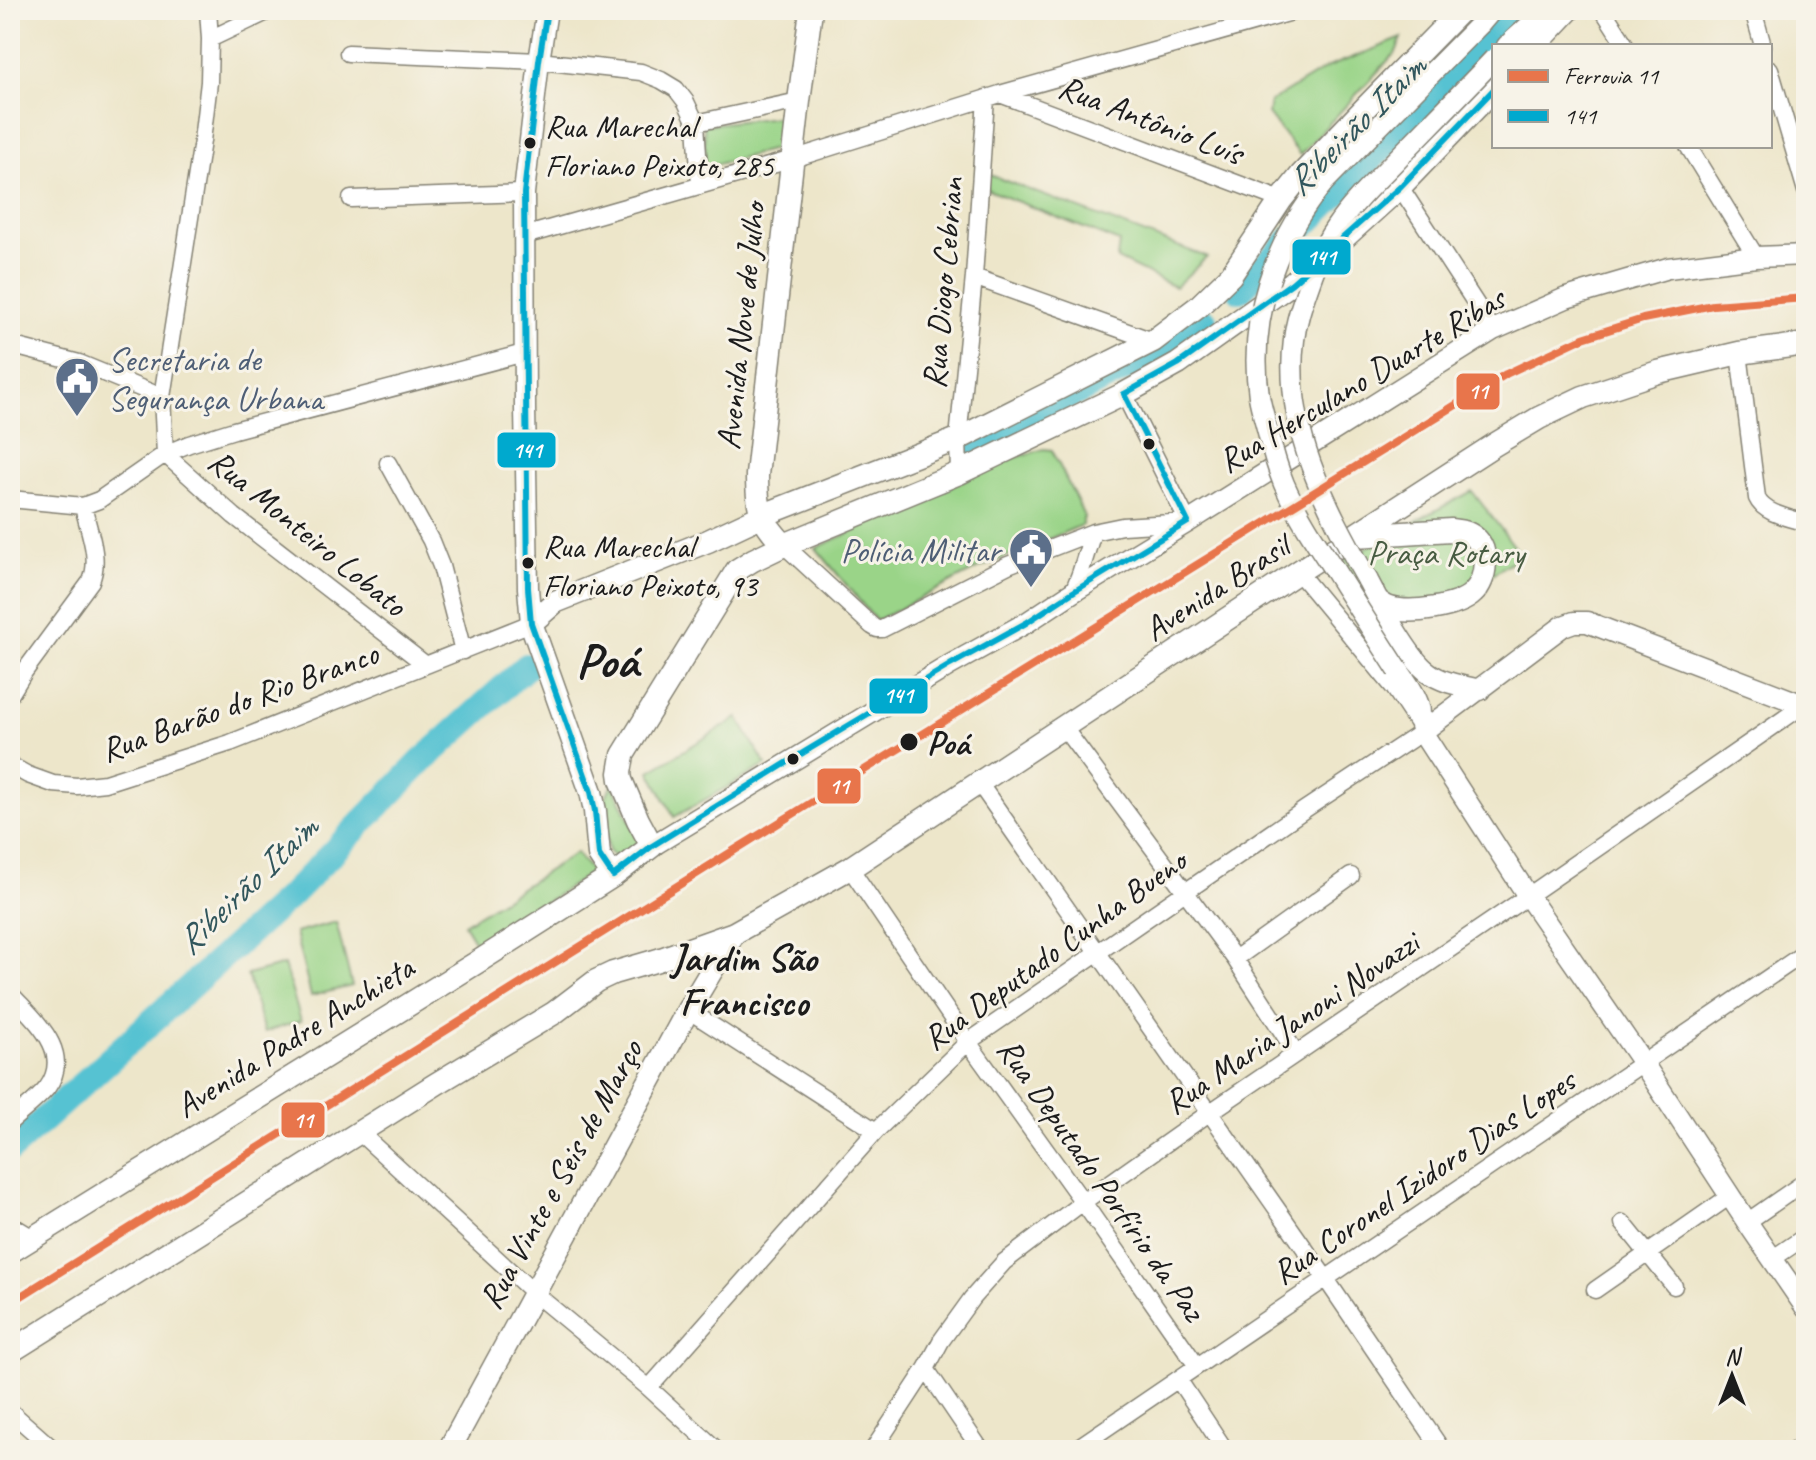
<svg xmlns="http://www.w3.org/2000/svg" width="1816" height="1460" font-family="Caveat,sans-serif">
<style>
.green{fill:#9ad488;stroke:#5b7852;stroke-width:2}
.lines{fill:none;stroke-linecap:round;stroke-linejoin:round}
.river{stroke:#57c2d2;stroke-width:26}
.minor-casing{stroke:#848173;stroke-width:19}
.tertiary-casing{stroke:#848173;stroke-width:23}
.secondary-casing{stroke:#848173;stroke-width:25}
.minor{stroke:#fff;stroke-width:16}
.tertiary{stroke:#fff;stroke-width:20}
.secondary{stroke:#fff;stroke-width:22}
.tertiary-bridge-casing{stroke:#848173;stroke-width:23;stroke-linecap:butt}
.tertiary-bridge{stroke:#fff;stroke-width:20}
.bus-1-casing{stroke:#f7f3e8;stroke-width:12}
.bus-1{stroke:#00a9ce;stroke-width:6}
.rail-1-casing{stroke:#f7f3e8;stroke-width:14}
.rail-1{stroke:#e8754b;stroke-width:8}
.bus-dot{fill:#1c1c1c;stroke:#f7f3e8;stroke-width:3}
.labels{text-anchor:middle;stroke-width:6;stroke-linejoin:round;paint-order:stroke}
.bus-label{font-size:32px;fill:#1c1c1c;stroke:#f7f3e8;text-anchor:start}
.street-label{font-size:34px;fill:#1c1c1c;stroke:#f7f3e8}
.service-label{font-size:34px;fill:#4e5e75;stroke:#f7f3e8;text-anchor:start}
.park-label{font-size:34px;fill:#485c42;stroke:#f7f3e8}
.stop-label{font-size:34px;font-weight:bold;fill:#1c1c1c;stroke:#f7f3e8;text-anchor:start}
.water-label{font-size:36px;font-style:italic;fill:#31565c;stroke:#f7f3e8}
.quarter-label{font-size:38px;font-weight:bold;fill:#1c1c1c;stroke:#f7f3e8}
.town-label{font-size:50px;font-weight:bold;fill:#1c1c1c;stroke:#f7f3e8}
.line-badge{stroke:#f7f3e8;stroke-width:3}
.badge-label{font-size:22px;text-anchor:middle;font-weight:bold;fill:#fff}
</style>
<rect width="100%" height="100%" fill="#f7f3e8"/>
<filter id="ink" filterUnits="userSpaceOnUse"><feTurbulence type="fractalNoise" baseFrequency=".0125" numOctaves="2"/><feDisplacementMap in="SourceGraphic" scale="16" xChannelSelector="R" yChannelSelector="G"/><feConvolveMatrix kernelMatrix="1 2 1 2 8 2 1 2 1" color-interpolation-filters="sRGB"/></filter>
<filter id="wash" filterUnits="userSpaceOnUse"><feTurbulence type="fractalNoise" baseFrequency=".006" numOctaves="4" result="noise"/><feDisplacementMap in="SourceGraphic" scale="32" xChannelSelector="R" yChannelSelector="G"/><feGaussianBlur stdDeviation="1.8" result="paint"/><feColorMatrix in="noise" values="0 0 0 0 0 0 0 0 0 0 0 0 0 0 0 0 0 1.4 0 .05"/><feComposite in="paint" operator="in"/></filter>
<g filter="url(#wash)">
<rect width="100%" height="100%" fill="#ede6ca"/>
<path class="green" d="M1402 38 1396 52 1300 155 1268 114 1270 102 1326 68Z
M786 116 782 147 706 167 704 125Z
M982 172 1207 257 1175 287 1117 259 1119 242 981 187Z
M1044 449 1052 450 1084 516 1082 525 975 570 876 621 816 548 942 491 1000 462Z
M1472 491 1521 555 1473 587 1397 620 1361 596 1343 560Z
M738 718 766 765 674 817 650 771Z
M613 785 640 842 619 858 615 857 609 852C606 830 597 801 613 785Z
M576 853 592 872 478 947 464 924Z
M336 922 352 986 311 996 295 933Z
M284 965 301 1021 264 1032 247 975Z"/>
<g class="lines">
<path class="river" d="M1240 290 1521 10
M966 448 1159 352 1205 321
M10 1150 292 894 420 763 527 666"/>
</g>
</g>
<g filter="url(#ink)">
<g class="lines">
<g class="minor-casing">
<path id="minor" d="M208 10 210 39 209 82 202 141 162 397 165 454 234 516 426 665
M1603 10 1626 46
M1753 10 1763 46
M210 39 271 10
M348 53 539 61 641 72 661 80 676 89 686 102 696 123 700 186
M1770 69 1806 191
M1000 94 1281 200
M696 123 799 101
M1688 146 1756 257
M1400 187 1493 330
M351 199 524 193
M524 236 793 159 1000 94 1299 10
M974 277 1153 341
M10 345 79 363 162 397
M1739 353 1757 498C1764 514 1790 518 1806 523
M388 463 431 541 441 566 463 651
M959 473 958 439 974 277 986 98
M10 499 83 506 99 500 165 454 189 444 234 430 524 353
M784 545 872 626 877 629H882L1008 565 1093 532 1122 526 1188 522 1124 394
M1298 572 1394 688 1418 724
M1073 592 1080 574 1093 532
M10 695 24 672 91 581C101 558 88 529 83 506
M1064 728 1235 959 1296 1053
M10 765 28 775 53 784 77 786 105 783 230 743 531 623
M979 783 1326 1279 1442 1450
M850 868 968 1042 1083 1202 1197 1366
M1235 959 1351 876
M10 993C33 1019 74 1051 47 1088 37 1100 22 1111 10 1122
M688 1010 876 1131
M359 1132 534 1293 649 1388 717 1450
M1747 1222 1806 1181
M1623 1223 1674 1286
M10 1224 33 1238
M1772 1259 1806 1236
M1595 1290 1730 1196
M926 1369 981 1450
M1178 1379 1225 1450
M649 1388 876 1131 968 1042 1304 810 1422 732
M10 1411 54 1450
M873 1450 926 1369 941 1341 972 1298 1004 1262 1083 1202 1209 1113 1528 896 1804 705
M1074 1450 1806 952
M1795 1450 1806 1443"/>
</g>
<g class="tertiary-casing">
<path id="tertiary" d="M1480 24 1492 10
M1507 46 1547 10
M1367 579C1378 601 1409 659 1428 672 1442 683 1463 686 1480 690
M531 623 528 588 525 408 524 193 539 61 547 10
M1398 670C1406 681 1415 693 1419 706 1422 715 1417 722 1422 732L1528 896 1643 1063 1747 1222 1806 1308
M1422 732 1563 626 1574 622H1587L1806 706
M652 846 950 665 1026 623 1073 592 1188 522 1493 330 1566 298 1668 268 1756 257 1806 255"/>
</g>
<g class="secondary-casing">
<path id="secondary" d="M1535 46 1569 10
M1356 536 1451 530C1459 531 1467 531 1474 537 1490 549 1487 580 1473 593 1458 608 1410 614 1390 608 1386 607 1382 604 1379 602
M784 545C760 519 757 511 757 475L799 101 811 10
M613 876 599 855 595 811 591 792 531 623 555 602 708 541 761 516 958 439 1153 341 1198 307 1231 275 1281 200 1301 175 1366 107 1461 10
M10 1252 476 963 613 876 652 846 638 820 621 780 620 773 623 755 737 570 753 560 784 545 959 473 1124 394 1178 364 1292 283 1325 255 1400 187 1494 89
M10 1352 436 1084 554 1013 596 981 613 973 658 960 734 933 850 868 1298 572 1494 445 1539 418 1583 397 1658 372 1739 353 1806 344
M449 1450 688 1010 734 933"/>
</g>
<use href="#minor" class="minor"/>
<use href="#tertiary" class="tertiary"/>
<use href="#secondary" class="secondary"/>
<g class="tertiary-bridge-casing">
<path id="tertiary-bridge" d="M1367 579C1326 507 1283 426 1294 340 1296 321 1302 304 1308 287 1315 266 1323 245 1336 227 1353 202 1376 181 1397 159 1429 126 1462 93 1494 59
M1398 670C1376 636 1354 602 1333 568 1315 541 1297 514 1284 484 1277 467 1272 449 1268 432 1265 420 1261 408 1259 396 1248 319 1274 242 1324 182L1480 24"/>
</g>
<use href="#tertiary-bridge" class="tertiary-bridge"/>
<g class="bus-1-casing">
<path id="bus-1" d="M547 10 539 61 524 193 528 588 531 623 591 792 595 811 599 855 613 876
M1124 394 1178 364 1292 283 1400 187 1494 89
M1124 394 1188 522
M613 876 652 846 806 751 950 665 1026 623 1073 592 1188 522"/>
</g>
<use href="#bus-1" class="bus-1"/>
<g class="rail-1-casing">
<path id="rail-1" d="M10 1303 738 848 1506 374 1583 338 1643 319 1713 305 1806 298"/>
</g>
<use href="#rail-1" class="rail-1"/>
</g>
</g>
<defs>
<g id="civic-pin" transform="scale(2.3)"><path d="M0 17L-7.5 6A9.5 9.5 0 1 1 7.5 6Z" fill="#5c6f8a" stroke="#f7f3e8"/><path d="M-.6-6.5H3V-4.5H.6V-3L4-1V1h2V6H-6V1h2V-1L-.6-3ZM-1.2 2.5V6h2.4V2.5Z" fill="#fff"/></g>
</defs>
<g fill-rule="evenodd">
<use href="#civic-pin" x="77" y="379"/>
<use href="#civic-pin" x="1031" y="550"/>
</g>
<g class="bus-dot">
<circle cx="530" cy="143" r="7"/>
<circle cx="1149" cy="444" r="7"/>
<circle cx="528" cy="563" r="7"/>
<circle cx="909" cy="742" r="10"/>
<circle cx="793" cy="759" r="7"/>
</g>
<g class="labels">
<g class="bus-label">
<text x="545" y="137">Rua Marechal<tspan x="545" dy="39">Floriano Peixoto, 285</tspan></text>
<text x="543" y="557">Rua Marechal<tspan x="543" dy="39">Floriano Peixoto, 93</tspan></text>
</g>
<g class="street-label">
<text transform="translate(1151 119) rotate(21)" y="12">Rua Antônio Luís</text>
<text transform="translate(942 283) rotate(-85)" y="12">Rua Diogo Cebrian</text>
<text transform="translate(740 326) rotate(-84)" y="12">Avenida Nove de Julho</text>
<text transform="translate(1361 379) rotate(-31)" y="12">Rua Herculano Duarte Ribas</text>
<text transform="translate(308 532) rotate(39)" y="12">Rua Monteiro Lobato</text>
<text transform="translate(1216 587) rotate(-33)" y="12">Avenida Brasil</text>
<text transform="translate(239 701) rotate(-20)" y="12">Rua Barão do Rio Branco</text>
<text transform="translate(1054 949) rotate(-36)" y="12">Rua Deputado Cunha Bueno</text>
<text transform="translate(1291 1022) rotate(-34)" y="12">Rua Maria Janoni Novazzi</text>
<text transform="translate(294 1036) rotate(-32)" y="12">Avenida Padre Anchieta</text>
<text transform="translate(560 1174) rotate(-61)" y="12">Rua Vinte e Seis de Março</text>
<text transform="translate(1423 1176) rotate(-34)" y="12">Rua Coronel Izidoro Dias Lopes</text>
<text transform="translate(1102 1179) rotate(55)" y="12">Rua Deputado Porfírio da Paz</text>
</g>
<g class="service-label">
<text x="108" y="371">Secretaria de<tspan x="108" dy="39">Segurança Urbana</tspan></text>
<text x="1000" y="562" text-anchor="end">Polícia Militar</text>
</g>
<g class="park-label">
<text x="1446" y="564">Praça Rotary</text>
</g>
<g class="stop-label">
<text x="927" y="754">Poá</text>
</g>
<g class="water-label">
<text transform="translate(1355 124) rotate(-45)" y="13">Ribeirão Itaim</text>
<text transform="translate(246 884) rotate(-44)" y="13">Ribeirão Itaim</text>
</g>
<g class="quarter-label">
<text x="744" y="971">Jardim São<tspan x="744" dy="44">Francisco</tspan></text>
</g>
<g class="town-label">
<text x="607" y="677">Poá</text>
</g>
</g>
<g class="line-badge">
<rect x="1291" y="238" width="61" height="38" rx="8" fill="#00a9ce"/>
<rect x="1455" y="372" width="46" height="39" rx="8" fill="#e8754b"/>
<rect x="496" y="431" width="61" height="38" rx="8" fill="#00a9ce"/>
<rect x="868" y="677" width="61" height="38" rx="8" fill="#00a9ce"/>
<rect x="816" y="767" width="46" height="38" rx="8" fill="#e8754b"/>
<rect x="280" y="1101" width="46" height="38" rx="8" fill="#e8754b"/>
</g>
<g class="badge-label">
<text x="1321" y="265">141</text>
<text x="1478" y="399">11</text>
<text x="527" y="458">141</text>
<text x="898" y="703">141</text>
<text x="839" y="794">11</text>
<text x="303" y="1128">11</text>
</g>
<rect width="1816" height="1460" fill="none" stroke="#f7f3e8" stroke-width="40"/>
<rect x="1492" y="44" width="280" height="104" fill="#f7f3e8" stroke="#9f9d96" stroke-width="2"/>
<rect x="1508" y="70" width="40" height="12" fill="#e8754b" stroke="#9f9d96" stroke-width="2"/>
<text x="1564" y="84" font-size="24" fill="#1c1c1c">Ferrovia 11</text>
<rect x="1508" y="110" width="40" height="12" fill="#00a9ce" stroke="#9f9d96" stroke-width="2"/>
<text x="1564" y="124" font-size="24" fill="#1c1c1c">141</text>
<g transform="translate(1732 1376)" stroke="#f7f3e8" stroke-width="6" paint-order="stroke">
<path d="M0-6L14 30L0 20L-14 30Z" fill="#1c1c1c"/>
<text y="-12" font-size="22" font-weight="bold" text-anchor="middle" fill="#1c1c1c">N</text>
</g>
</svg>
